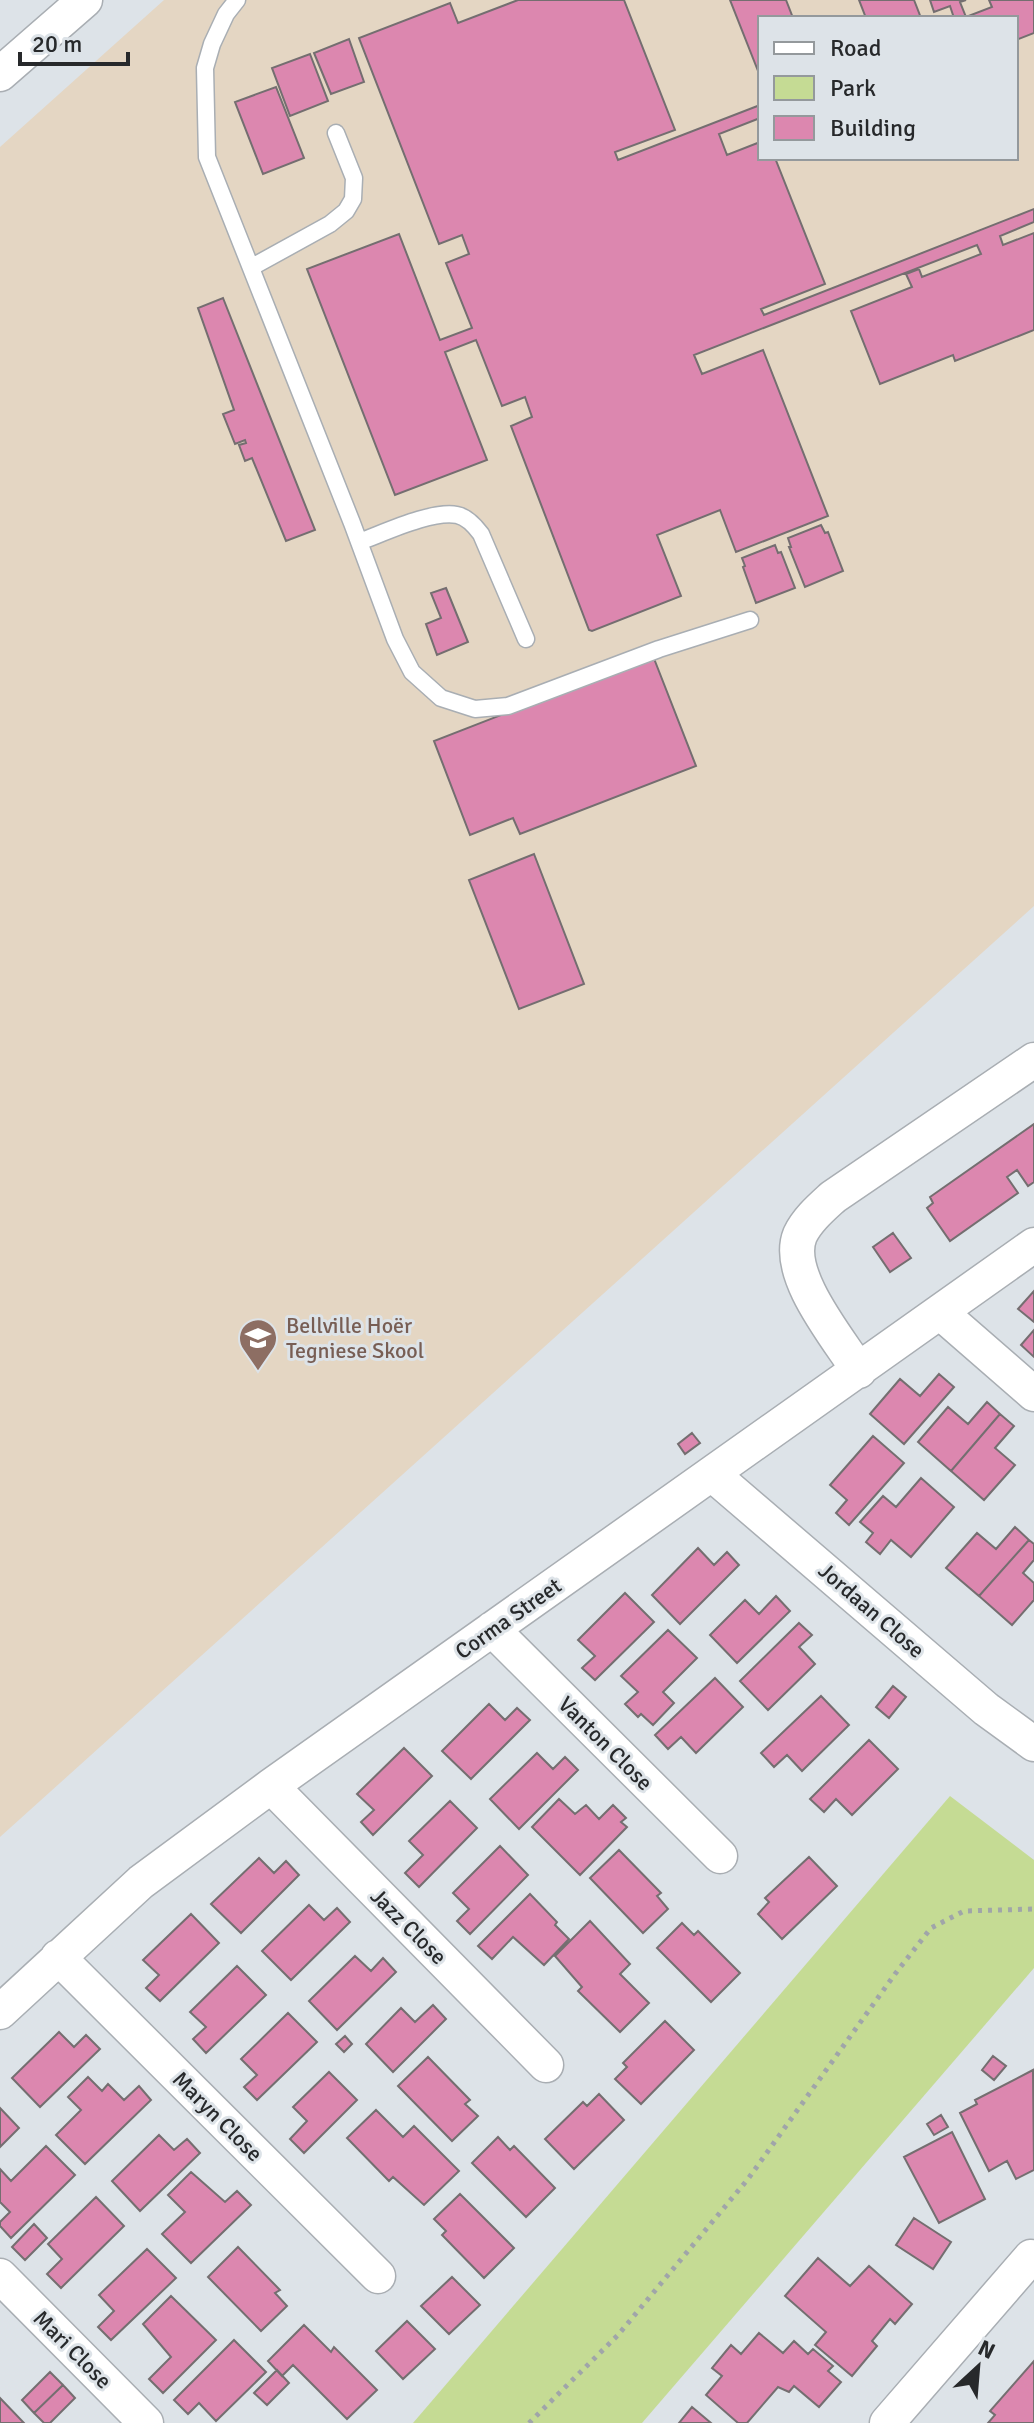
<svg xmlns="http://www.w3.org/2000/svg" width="1034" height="2423" font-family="Signika,sans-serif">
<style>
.commercial{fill:#e4d6c3;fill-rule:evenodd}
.green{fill:#c5db94}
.building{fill:#dc87af;stroke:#746e70;stroke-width:2}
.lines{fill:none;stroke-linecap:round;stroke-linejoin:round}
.service-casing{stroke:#a9aeb3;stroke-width:19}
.minor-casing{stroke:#a9aeb3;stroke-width:37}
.path{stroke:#a0a5a9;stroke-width:5;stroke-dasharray:4 6;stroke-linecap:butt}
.service{stroke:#fff;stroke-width:16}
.minor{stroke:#fff;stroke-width:34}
.labels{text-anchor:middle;stroke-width:6;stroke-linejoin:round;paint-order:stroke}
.education-label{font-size:22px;fill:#785e54;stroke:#dde3e8;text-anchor:start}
.street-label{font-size:22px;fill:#27292b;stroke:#dde3e8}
</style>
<rect width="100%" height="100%" fill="#dde3e8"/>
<path class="commercial" d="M164 0H1034V906L0 1837V147ZM760 18H1016V158H760Z"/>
<path class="green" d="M950 1796 1034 1860V1968L642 2423H413Z"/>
<path class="building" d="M518 0H624L675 130 615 152 618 160 760 105V118L719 134 727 155 760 142V158H775L825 284 761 309 764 315 1034 209V222L1000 236 1003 245 1034 233V330L955 361 953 355 880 384 851 311 912 287 906 274 919 269 922 277 981 254 977 245 694 355 702 374 763 350 828 516 736 552 720 510 657 535 681 596 592 631 589 630 511 426 532 417 525 397 502 406 476 340 445 352 487 460 395 495 307 269 399 234 440 340 472 328 446 263 469 254 462 235 439 244 359 38 450 3 458 23Z
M730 0H786L793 18H760V76Z
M859 0H914L921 18H866Z
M930 0H966L960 2 966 17 992 7 989 0H1034V33L1016 40V18H954L950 6 934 12Z
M349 39 364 82 331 94 314 53Z
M310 54 328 101 290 116 272 68Z
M276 87 304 158 263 174 235 102Z
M223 298 315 530 286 541 252 458 245 461 239 445 246 443 245 440 235 444 223 414 234 410 198 308Z
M821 525 825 533 828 532 843 571 805 587 789 547H791L788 538Z
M775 545 778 553 781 552 795 588 756 603 743 567 745 566 742 558Z
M446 588 468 642 437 655 426 624 441 618 431 593Z
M653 656 696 766 520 834 513 818 470 835 434 741Z
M534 854 584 984 519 1009 469 880Z
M1034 1124V1182L1028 1186 1017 1170 1007 1177 1018 1193 950 1241 927 1208 933 1203 930 1197Z
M893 1233 911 1258 890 1272 873 1247Z
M1034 1291V1322L1018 1309Z
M1034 1330V1357L1021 1345Z
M939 1374 954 1387 904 1444 870 1414 900 1379 920 1396Z
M987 1402 1000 1414 951 1471 918 1442 948 1407 968 1424Z
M1000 1414 1014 1426 995 1448 1015 1465 984 1500 951 1471Z
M692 1433 700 1443 685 1454 678 1444Z
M873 1436 904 1463 849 1525 836 1513 847 1500 830 1485Z
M921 1478 954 1507 911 1557 891 1540 880 1554 866 1542 873 1533 860 1522 883 1496 896 1507Z
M1015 1527 1029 1540 979 1596 946 1568 977 1533 996 1549Z
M1029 1540 1034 1544V1560L1023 1573 1034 1583V1600L1012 1625 979 1596Z
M698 1548 714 1565 727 1552 739 1565 680 1624 652 1595Z
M625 1593 654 1622 595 1680 582 1668 595 1656 578 1640Z
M776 1596 790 1611 737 1663 710 1635 745 1600 759 1614Z
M799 1623 812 1635 799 1647 815 1664 768 1710 740 1681Z
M668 1630 697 1658 663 1692 674 1703 653 1725 641 1714 638 1717 625 1704 638 1692 621 1676Z
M715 1678 743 1707 696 1753 681 1737 668 1749 655 1735Z
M893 1686 906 1697 889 1718 876 1707Z
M821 1696 849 1725 802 1771 787 1755 774 1767 761 1753Z
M489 1704 505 1720 517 1708 530 1720 471 1779 442 1751Z
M869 1740 898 1769 852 1815 836 1799 824 1812 810 1799Z
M404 1748 432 1776 373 1835 361 1822 374 1810 357 1794Z
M537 1753 553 1769 565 1757 578 1770 519 1829 490 1799Z
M559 1799 575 1814 586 1805 599 1819 613 1805 626 1818 621 1822 627 1827 580 1875 532 1827Z
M450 1801 477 1828 419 1887 405 1873 423 1855 409 1841Z
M500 1846 528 1875 470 1934 457 1921 469 1909 453 1893Z
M619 1850 661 1893 657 1896 668 1909 643 1933 590 1878Z
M809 1857 837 1886 782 1939 758 1914 769 1902 765 1898Z
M259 1858 274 1873 286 1861 299 1875 241 1933 211 1904Z
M530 1894 557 1922 555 1925 569 1939 544 1965 513 1937 492 1959 478 1946Z
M309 1905 324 1920 337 1908 350 1922 291 1980 262 1951Z
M191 1914 219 1943 160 2001 146 1988 159 1975 143 1960Z
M590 1921 630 1964 620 1974 649 2003 620 2032 578 1991 582 1987 555 1956Z
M682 1923 694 1935 698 1931 740 1973 711 2002 657 1948Z
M355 1956 371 1971 383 1958 396 1972 337 2030 309 2001Z
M237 1966 266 1995 206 2053 193 2039 206 2027 190 2012Z
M433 2005 446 2019 393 2072 366 2044 401 2008 415 2022Z
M288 2013 317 2042 257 2100 244 2087 257 2075 241 2059Z
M665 2021 694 2050 641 2104 615 2079 627 2067 623 2063Z
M59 2032 74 2047 86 2035 100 2049 40 2107 12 2078Z
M345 2036 352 2044 344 2052 336 2044Z
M993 2056 1006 2066 994 2080 982 2070Z
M428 2057 470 2100 465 2104 478 2116 452 2141 398 2086Z
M1033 2070 1034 2170 1016 2179 1007 2161 989 2171 960 2113 977 2104 975 2100Z
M329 2072 357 2100 304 2153 290 2139 307 2121 293 2107Z
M88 2077 102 2091 108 2084 124 2100 139 2086 151 2100 85 2164 56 2135 81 2110 68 2097Z
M599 2094 624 2120 574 2169 545 2139 583 2102 587 2106Z
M0 2108 19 2128 0 2147Z
M376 2110 403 2137 414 2126 459 2171 424 2205 393 2177 389 2181 347 2138Z
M941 2115 948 2127 934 2135 927 2124Z
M952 2132 985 2199 939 2223 904 2157Z
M159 2135 174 2150 187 2139 200 2153 140 2211 112 2181Z
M498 2137 510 2150 514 2146 555 2188 526 2217 472 2163Z
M46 2146 75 2175 11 2238 0 2226V2222L10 2212 0 2202V2169L11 2181Z
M191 2172 225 2202 237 2191 251 2205 191 2263 162 2234 185 2212 168 2195Z
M460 2194 514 2248 484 2278 442 2235 446 2231 434 2219Z
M96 2197 124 2226 61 2288 47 2274 62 2259 48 2244Z
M914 2218 951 2242 933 2269 896 2245Z
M34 2224 47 2238 25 2260 12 2247Z
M238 2247 280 2290 275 2293 287 2306 261 2331 208 2277Z
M147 2249 176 2278 111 2340 98 2327 114 2311 99 2295Z
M818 2258 850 2286 869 2266 912 2304 895 2324 890 2319 872 2341 877 2346 852 2376 815 2345 826 2332 785 2296Z
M452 2277 480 2305 449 2334 421 2306Z
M171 2296 216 2340 163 2393 149 2379 171 2357 143 2324Z
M407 2321 435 2349 403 2379 376 2351Z
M304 2325 331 2352 334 2347 377 2390 347 2419 293 2365 282 2376 268 2361Z
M759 2333 783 2353 794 2341 808 2354 813 2349 833 2366 828 2371 841 2382 819 2407 794 2386 789 2392 778 2387 747 2423H738L706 2395 722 2376 712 2368 731 2345 741 2354Z
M234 2340 266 2372 216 2421 199 2403 188 2414 174 2400Z
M1034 2361V2423H988L995 2415 990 2411Z
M277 2370 289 2383 267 2405 254 2393Z
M50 2372 63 2385 34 2413 22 2400Z
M63 2385 75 2398 50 2423H44L34 2413Z
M0 2398 24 2423H0Z
M692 2407 711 2423H679Z"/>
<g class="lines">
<g class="service-casing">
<path id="service" d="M237 0 226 14 212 44 205 68 207 157 352 523 395 639 412 672 441 698 475 709 508 706 659 649 750 620
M252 267 330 224 346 211 353 199 354 178 336 133
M359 542C384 533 432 510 457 515 467 517 475 526 481 534L526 639"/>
</g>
<g class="minor-casing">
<path id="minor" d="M0 74 85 0
M941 1313 1034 1394
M859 1371C838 1338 784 1274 800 1235 807 1220 821 1208 833 1197L1034 1060
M712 1474 986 1709 1034 1744
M492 1629 720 1856
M271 1786 546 2065
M58 1957 378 2276
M0 2012 141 1882 271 1786 1034 1245
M0 2276 146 2423
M887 2423 1031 2257"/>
</g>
<path class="path" d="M529 2423 618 2335 748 2179 895 1974 931 1928 964 1911 1034 1909"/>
<use href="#service" class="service"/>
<use href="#minor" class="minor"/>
</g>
<defs>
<g id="school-pin" transform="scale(2)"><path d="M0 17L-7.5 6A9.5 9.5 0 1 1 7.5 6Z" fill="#8d6e63" stroke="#dde3e8"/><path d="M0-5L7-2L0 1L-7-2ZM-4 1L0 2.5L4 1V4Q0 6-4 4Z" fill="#fff"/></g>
</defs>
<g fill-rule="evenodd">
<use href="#school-pin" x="258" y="1338"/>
</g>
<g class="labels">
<g class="education-label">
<text x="286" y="1333">Bellville Hoër<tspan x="286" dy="25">Tegniese Skool</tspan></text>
</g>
<g class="street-label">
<text transform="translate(872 1610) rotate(41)" y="8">Jordaan Close</text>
<text transform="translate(508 1618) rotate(-35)" y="8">Corma Street</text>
<text transform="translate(606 1743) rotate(45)" y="8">Vanton Close</text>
<text transform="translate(409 1926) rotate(45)" y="8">Jazz Close</text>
<text transform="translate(218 2116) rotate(45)" y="8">Maryn Close</text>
<text transform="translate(73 2349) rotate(45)" y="8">Mari Close</text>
</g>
</g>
<rect x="758" y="16" width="260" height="144" fill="#dde3e8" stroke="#94999c" stroke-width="2"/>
<rect x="774" y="42" width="40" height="12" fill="#ffffff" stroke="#94999c" stroke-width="2"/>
<text x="830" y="56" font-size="24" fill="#27292b">Road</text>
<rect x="774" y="76" width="40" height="24" fill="#c5db94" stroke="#94999c" stroke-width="2"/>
<text x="830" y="96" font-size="24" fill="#27292b">Park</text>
<rect x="774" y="116" width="40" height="24" fill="#dc87af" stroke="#94999c" stroke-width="2"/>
<text x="830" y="136" font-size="24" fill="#27292b">Building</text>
<g transform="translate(978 2367) rotate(26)" stroke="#dde3e8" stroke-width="6" paint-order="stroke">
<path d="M0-6L14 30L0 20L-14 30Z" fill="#27292b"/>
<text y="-12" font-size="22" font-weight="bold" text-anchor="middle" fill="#27292b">N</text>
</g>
<path d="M20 52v12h108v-12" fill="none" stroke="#27292b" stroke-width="4"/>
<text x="32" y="52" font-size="24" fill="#27292b" stroke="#dde3e8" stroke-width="6" paint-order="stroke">20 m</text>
</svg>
